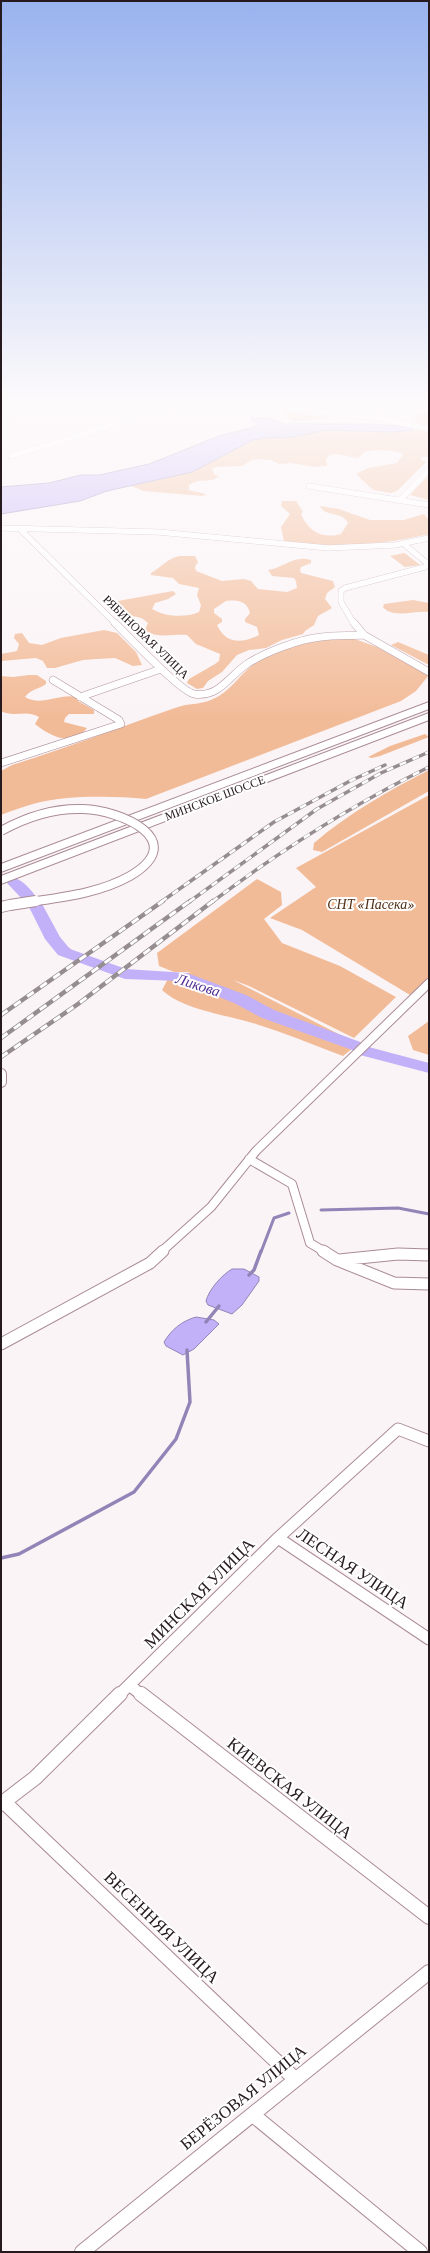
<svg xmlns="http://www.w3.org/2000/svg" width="430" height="2253" font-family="'Crimson Pro',serif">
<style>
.green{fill:#f2bb98;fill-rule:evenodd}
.water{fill:#c2b1f9;stroke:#9384b8}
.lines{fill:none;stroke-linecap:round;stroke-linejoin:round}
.stream-far1{stroke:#9384b8;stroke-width:3}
.stream{stroke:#9384b8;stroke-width:3.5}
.river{fill:#c2b1f9;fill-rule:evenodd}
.minor-far4-casing{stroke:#aa8b96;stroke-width:6}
.minor-far3-casing{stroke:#aa8b96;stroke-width:8}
.minor-far2-casing{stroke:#aa8b96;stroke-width:10}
.minor-far1-casing{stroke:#aa8b96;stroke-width:13}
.minor-casing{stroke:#aa8b96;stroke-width:16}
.tertiary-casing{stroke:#aa8b96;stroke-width:12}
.trunk-casing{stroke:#aa8b96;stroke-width:2}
.minor-far4{stroke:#fff;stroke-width:5.5}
.minor-far3{stroke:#fff;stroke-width:7}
.minor-far2{stroke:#fff;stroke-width:8}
.minor-far1{stroke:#fff;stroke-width:11}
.minor{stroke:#fff;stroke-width:14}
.tertiary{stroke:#fff;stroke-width:10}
.trunk{fill:#fff;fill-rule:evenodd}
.rail-far1-casing{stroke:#968d90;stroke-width:3.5}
.rail-casing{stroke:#968d90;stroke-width:4.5}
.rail-far1{stroke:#fff;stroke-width:2.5;stroke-dasharray:7;stroke-linecap:butt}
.rail{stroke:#fff;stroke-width:3;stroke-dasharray:8;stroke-linecap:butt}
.tertiary-bridge-far1-casing{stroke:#aa8b96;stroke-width:10;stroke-linecap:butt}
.tertiary-bridge-casing{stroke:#aa8b96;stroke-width:12;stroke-linecap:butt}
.tertiary-bridge-far1{stroke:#fff;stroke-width:8}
.tertiary-bridge{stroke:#fff;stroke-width:10}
.labels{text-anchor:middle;stroke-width:4;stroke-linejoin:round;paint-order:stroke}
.far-street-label{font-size:12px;fill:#261a1f;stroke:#fff}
.park-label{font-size:14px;font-style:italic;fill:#522f17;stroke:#fff}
.water-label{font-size:15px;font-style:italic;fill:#512c92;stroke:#fff}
.near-street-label{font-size:17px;fill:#261a1f;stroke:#fff}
</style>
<rect width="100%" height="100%" fill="#fbf4f6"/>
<path class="green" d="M283 411 329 418 292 422Z
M429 411V426L416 421 413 417Z
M326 430 392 432 420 430 429 431V457H421V460L426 462 397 491 391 493 373 490 356 474 368 468 397 463 403 454C399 450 370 449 365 452 361 454 362 456 358 458 348 458 333 449 326 459L327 466 314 467 291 463 279 464 271 460 259 459 252 460 242 466 216 467 212 469 215 475 219 476C212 484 199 477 189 485V490L206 494 203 496 144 491 131 486 192 472 253 440 264 438 293 437Z
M429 475V500L410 495Z
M282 501H296L303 512 301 514C308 532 323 539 341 534L348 523C343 511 324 517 320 506L339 509 370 520H404L424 514 429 520V534C382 545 331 549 284 541L281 527 290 514 281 506Z
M404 553 406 554 420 565 405 567 390 556Z
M180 556H195L198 562 195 567 196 571 222 581 244 579 251 581 258 589 287 592 297 588 296 581 294 578 272 576 268 570C284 568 293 555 311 560V563L301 567 300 570 301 573 333 581 335 587 327 593 325 599 332 608 318 616 314 625 305 631 303 634 282 640 266 648 249 650 237 655 222 672 208 681 203 688 197 689 187 683 189 679 215 664 219 661 220 654 196 644 187 635C173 634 157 639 145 630L148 623C137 611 124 622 114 607V604L118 601 173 591 176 594 168 599 155 603 152 609C166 617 185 618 199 612L201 605 197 595 199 588 179 584 173 578 151 575V573C162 567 167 558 180 556ZM226 601C236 600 247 600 250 613L245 619V622L257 627 259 635C241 644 226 644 217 625L222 622V619L214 613V609Z
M413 600 429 603V612C416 610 392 619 383 607L384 604Z
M104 630 117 633 136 652 142 665 133 666 115 658 97 659 83 660 55 668H47L43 661 36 658 1 661V654L17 651 19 644 14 638 15 634 22 633 29 643 42 645 61 638Z
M352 638 377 647 429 675 416 691 401 701 146 799C111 796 67 795 33 804 22 807 11 811 1 815V771L12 765C67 748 120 727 175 708 187 703 201 705 213 699 230 692 240 674 254 664 282 642 319 640 352 638Z
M398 642 429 655V665L391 645Z
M29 675H37L46 681V684C39 689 29 690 25 697 41 707 59 693 77 697L78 701 94 710V714H69L65 718 64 722 87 728C72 748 50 736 35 724L39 717C26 709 14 718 1 711V676L13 677Z
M425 734 429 737 380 756 372 758 368 757 390 746Z
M429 770V791L322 852 313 850 314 843C349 813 388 791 429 770Z
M429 795V978L410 995 302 930 270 918 316 887 296 868Z
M257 879 281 892 282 905 264 919 282 943 340 966 396 997 354 1038 249 986 233 980 358 1044 343 1056C314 1045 285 1033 256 1024 228 1015 183 1010 162 990L169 977 191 972H174L159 966 157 953Z
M42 907 53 932 60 941 72 950 59 952C47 938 39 926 34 908Z
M429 1021V1055L413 1050 408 1036Z"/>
<path class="water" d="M251 418H270L284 424H372L410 427 414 430 392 432 326 430 293 437 264 438 253 440 192 472 107 491 80 501 1 514V487L49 483 81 475H99L149 464 219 436 254 427 258 423 251 420Z
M232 1269H244L259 1277V1281L242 1305 232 1314 208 1305 206 1301C209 1289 222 1275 232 1269Z
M196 1317 214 1320 219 1324 194 1349 183 1355 166 1346 164 1342C172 1329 182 1321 196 1317Z"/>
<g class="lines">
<path class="stream-far1" d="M321 1210 398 1208 429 1214
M261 1252 274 1218 289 1213"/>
<path class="stream" d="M249 1275 254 1270 261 1251
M206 1322 219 1306
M1 1558 19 1554 134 1492 176 1439 190 1402 187 1350"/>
<path class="river" d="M15 878C24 881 32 891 37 898L35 901 41 902 60 937 70 949 126 969 187 973 246 995 274 1010 363 1043 365 1046 429 1063V1073L360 1055 358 1052 262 1018 234 1003 179 981 125 979 58 955 45 939 28 905 30 902 24 901 7 883 10 880Z"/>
<g class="minor-far4-casing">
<path id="minor-far4" d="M250 403 381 419 429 429
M1 418 48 403
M11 456 186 403
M309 486 429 505
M400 500 429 470
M1 528 158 532 328 548 395 545 429 538
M21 530 116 624
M354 624 341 602V591L345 588 425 567 428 564 404 544"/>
</g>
<g class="minor-far3-casing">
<path id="minor-far3" d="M115 623C127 635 181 692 194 694 219 698 229 676 247 664 265 652 300 639 321 637 335 635 350 636 364 635
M354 623 364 635 429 672
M80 697 161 669
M1 763 121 724 119 720 53 680"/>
</g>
<g class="minor-far2-casing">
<path id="minor-far2" d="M249 1159 292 1184 310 1243 325 1252
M161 1252 211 1207 256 1151 429 983"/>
</g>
<g class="minor-far1-casing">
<path id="minor-far1" d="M323 1251 337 1260 394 1283 429 1284
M339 1260 398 1254 429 1255
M1 1344 150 1263 163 1251
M278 1538 429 1639
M129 1685 142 1695
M119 1695 278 1538 398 1429 429 1441"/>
</g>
<g class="minor-casing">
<path id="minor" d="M141 1694 429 1917
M4 1802 295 2079
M1 1804 35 1778 120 1694
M253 2115 420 2252
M82 2252 429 1972"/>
</g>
<g class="tertiary-casing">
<path id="tertiary" d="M1 907 10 905
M1 1074V1082"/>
</g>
<g class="trunk-casing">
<path id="trunk" d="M429 702V709L1 872V864Z
M429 713V720L1 884V876Z"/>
</g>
<use href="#minor-far4" class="minor-far4"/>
<use href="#minor-far3" class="minor-far3"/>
<use href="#minor-far2" class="minor-far2"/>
<use href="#minor-far1" class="minor-far1"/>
<use href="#minor" class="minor"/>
<use href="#tertiary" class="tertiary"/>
<use href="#trunk" class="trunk"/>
<g class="rail-far1-casing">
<path id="rail-far1" d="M161 902 274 822 350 781 385 765
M189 902 317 809 381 773 429 752
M212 902C281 850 352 805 429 767"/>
</g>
<g class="rail-casing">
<path id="rail" d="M1 1015 163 901
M1 1038 190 901
M1 1057 78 1004 213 901"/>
</g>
<use href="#rail-far1" class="rail-far1"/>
<use href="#rail" class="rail"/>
<g class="tertiary-bridge-far1-casing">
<path id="tertiary-bridge-far1" d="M1 831C26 817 54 808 83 809 120 810 191 840 130 876 100 893 63 897 30 902"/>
</g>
<g class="tertiary-bridge-casing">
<path id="tertiary-bridge" d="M10 905 36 901"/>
</g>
<use href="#tertiary-bridge-far1" class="tertiary-bridge-far1"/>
<use href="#tertiary-bridge" class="tertiary-bridge"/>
</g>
<linearGradient id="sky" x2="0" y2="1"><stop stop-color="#99b3ef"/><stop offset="0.56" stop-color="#fdfafb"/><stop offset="1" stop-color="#fdfafb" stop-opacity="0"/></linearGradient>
<rect width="430" height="719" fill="url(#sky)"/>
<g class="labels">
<g class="far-street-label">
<text transform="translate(146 637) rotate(44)" y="4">РЯБИНОВАЯ УЛИЦА</text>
<text transform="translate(215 798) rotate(-21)" y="4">МИНСКОЕ ШОССЕ</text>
</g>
<g class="park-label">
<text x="371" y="909">СНТ «Пасека»</text>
</g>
<g class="water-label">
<text transform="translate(198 985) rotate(18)" y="5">Ликова</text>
</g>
<g class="near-street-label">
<text transform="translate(353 1568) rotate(34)" y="6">ЛЕСНАЯ УЛИЦА</text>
<text transform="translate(199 1593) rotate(-45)" y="6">МИНСКАЯ УЛИЦА</text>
<text transform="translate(290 1788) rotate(38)" y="6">КИЕВСКАЯ УЛИЦА</text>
<text transform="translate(162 1927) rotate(44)" y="6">ВЕСЕННЯЯ УЛИЦА</text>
<text transform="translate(243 2097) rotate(-39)" y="6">БЕРЁЗОВАЯ УЛИЦА</text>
</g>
</g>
<rect width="430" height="2253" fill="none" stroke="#261a1f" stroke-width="4"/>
</svg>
